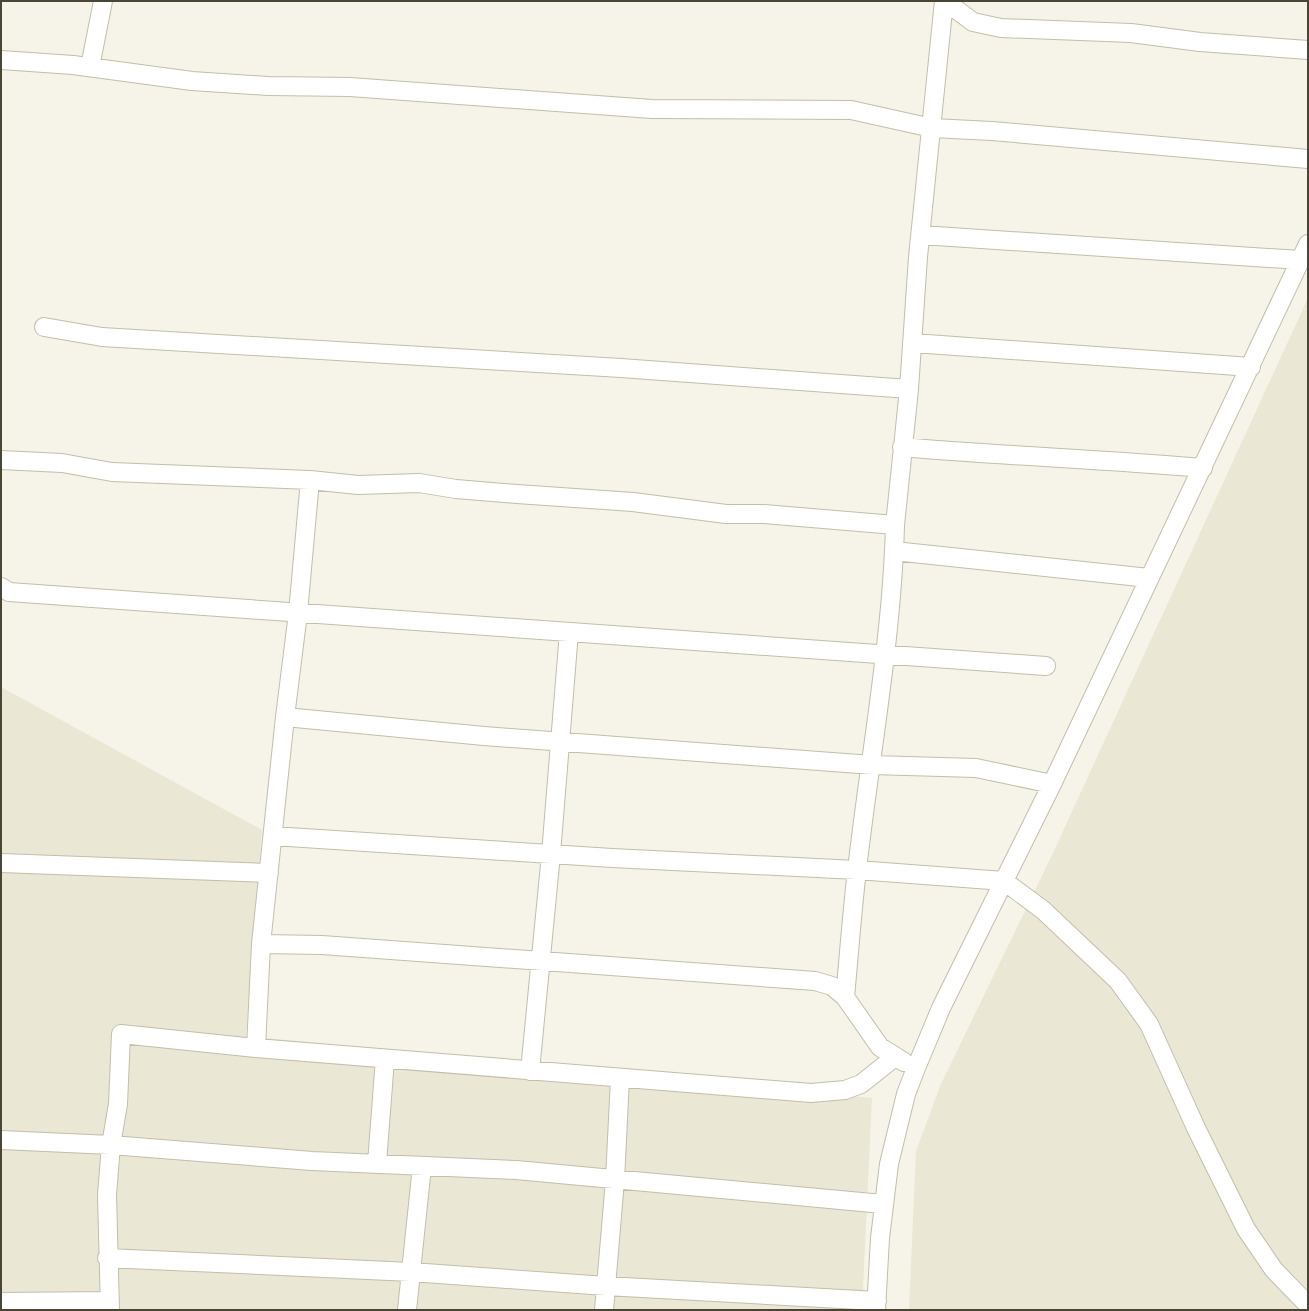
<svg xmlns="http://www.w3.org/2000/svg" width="1309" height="1311" font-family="Ubuntu,sans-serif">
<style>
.residential{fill:#eae7d5}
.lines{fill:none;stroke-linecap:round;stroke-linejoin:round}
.minor-casing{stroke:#c2bea9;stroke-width:20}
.minor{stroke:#fff;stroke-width:18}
</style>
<rect width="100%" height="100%" fill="#f6f4e8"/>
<path class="residential" d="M1308 298V1310H909L916 1151 941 1084 1052 855Z
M1 687 262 830 246 1036 872 1098 862 1310H1Z"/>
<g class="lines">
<g class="minor-casing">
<path id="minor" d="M945 1 973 22 1001 28 1131 33 1200 42 1308 50
M1 60 73 65 192 81 268 86 350 87 652 109 851 110 932 128 992 131 1308 159
M90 67 103 1
M921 235 1300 260
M44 327 102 337 621 368 909 389
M913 343 1251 367
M902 447C1003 456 1103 459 1203 468
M1 460 62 463 112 472 310 480 358 485 419 483 456 489 517 494 633 502 726 514H764L895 525
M894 551 1149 578
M1 587 9 592 1046 666
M285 717 484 736 872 765 976 768 1052 784
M273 836 612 858 857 870 1004 881 1043 910 1118 981 1149 1024 1196 1128 1246 1229 1274 1270 1308 1305
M1 863 269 873
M261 944 322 945 815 981 832 986 845 997 880 1047 904 1062
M845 997C849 955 852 912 857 870 870 755 892 640 895 525L909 389 918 257 944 1
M256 1048 261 944 285 717 298 613 310 480
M530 1071 551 854 569 632
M1 1140 111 1145 312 1161 516 1170 883 1204
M377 1163 385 1059
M107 1258 411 1272 606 1286 877 1301
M1 1302 109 1301
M110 1310 107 1195 111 1145 118 1104 121 1034 256 1048 811 1093 845 1090 861 1084 895 1057
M407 1310 422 1166
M604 1310 615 1180 620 1078
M876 1310 880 1238 889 1164 906 1094 916 1068 941 1008 1052 784 1308 244"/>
</g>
<use href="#minor" class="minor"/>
</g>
<rect width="1309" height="1311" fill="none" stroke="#4a4535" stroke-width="4"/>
</svg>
